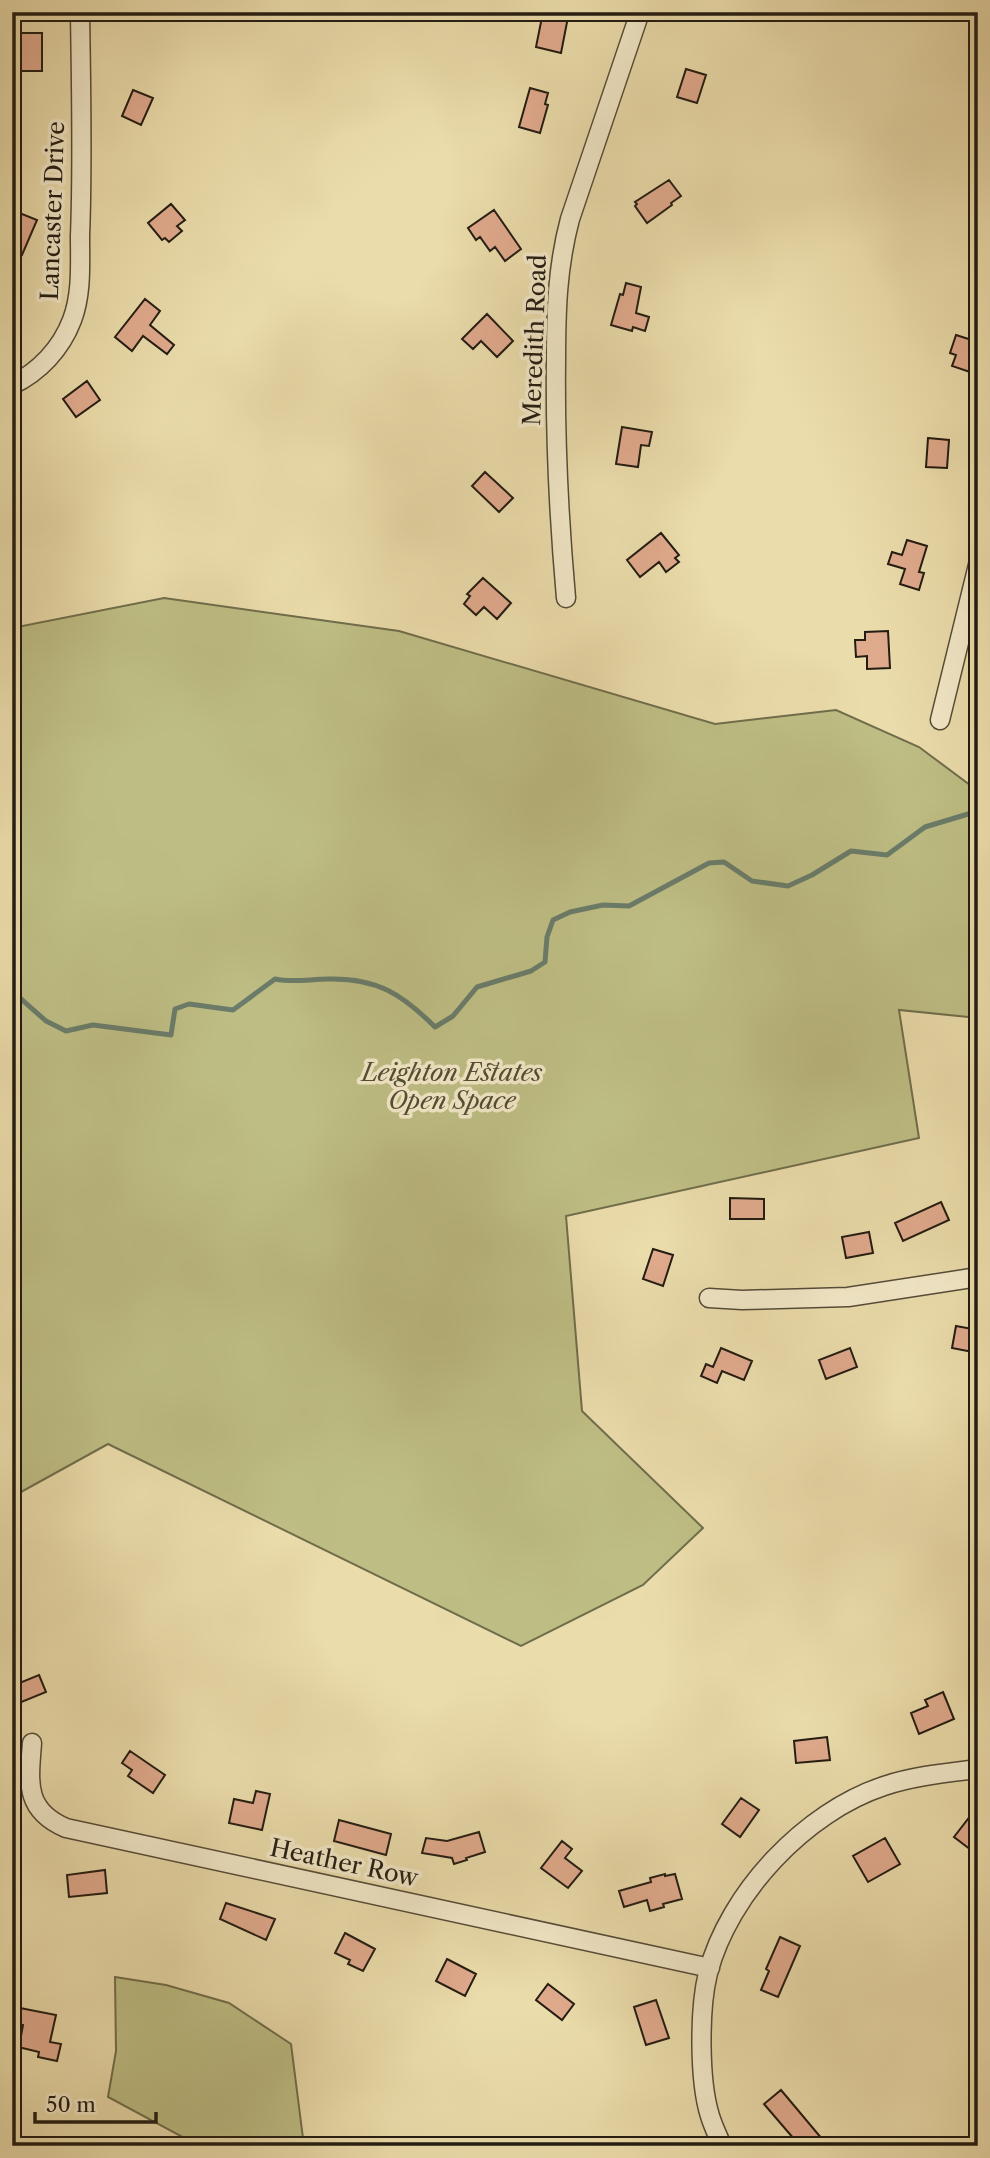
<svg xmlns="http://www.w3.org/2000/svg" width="990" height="2158" font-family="'Libre Caslon Text',serif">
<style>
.green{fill:#bebe84;stroke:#706d4b;stroke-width:2}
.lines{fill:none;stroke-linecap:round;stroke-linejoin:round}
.stream{stroke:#6a7c6a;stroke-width:5}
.building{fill:#e0aa8d;stroke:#231c12;stroke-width:2}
.street-casing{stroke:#554c38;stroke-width:21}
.street{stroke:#f2e8c8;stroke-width:18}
.labels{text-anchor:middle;stroke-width:7;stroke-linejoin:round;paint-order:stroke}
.street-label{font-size:24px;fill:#231c12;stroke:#f2e8c8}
.park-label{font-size:24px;font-style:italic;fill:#524d34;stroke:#f2e8c8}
</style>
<rect width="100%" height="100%" fill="#ebdcab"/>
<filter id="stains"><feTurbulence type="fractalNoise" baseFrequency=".00286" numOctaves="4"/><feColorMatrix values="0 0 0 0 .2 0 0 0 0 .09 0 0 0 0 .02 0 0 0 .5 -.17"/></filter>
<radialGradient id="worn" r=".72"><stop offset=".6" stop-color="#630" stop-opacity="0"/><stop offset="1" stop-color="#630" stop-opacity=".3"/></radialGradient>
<path class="green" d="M164 598 399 631 715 724 836 710 919 747 978 791V1018L899 1010 919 1138 566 1216 582 1411 703 1528 643 1585 521 1646 108 1444 12 1497V628Z
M115 1977 166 1985 229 2003 291 2044 304 2146H186L192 2142 108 2097 116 2051Z"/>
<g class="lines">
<path class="stream" d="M12 991 46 1021 66 1031 93 1025 171 1035 175 1009 189 1004 233 1010 275 979C294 983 310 979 329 979 377 978 402 994 435 1027L453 1016 477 987 531 971 545 962 547 937 553 920 570 912 603 905 629 906 709 863 724 862 752 881 788 886 812 875 851 851 887 855 925 827 978 811"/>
</g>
<path class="building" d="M543 12H569L561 53 536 47Z
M20 33H42V71H21Z
M686 69 706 75 697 103 677 97Z
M530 88 548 93 545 104 548 105 540 133 519 127Z
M133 90 153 98 141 125 122 116Z
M669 180 681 196 671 203 672 205 647 223 635 206 637 204 635 202Z
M171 204 185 220 177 226 182 231 169 242 165 238 162 240 148 223Z
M12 210 37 220 22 255 12 251Z
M494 210 521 249 505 261 495 247 490 251 480 237 476 240 468 228Z
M626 283 641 287 636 313 649 317 645 331 633 327 632 331 611 325 620 294 623 295Z
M145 299 160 311 150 325 174 345 167 354 143 336 132 351 115 337Z
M487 314 513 341 497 357 481 341 473 349 462 339Z
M956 335 978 342V360L973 373 952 366 956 355 950 353Z
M87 381 100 400 76 417 63 399Z
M622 427 652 432 649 446 641 445 638 467 616 464Z
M928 438 949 440 947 468 926 467Z
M485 472 513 498 499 512 472 486Z
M661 533 679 555 675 558 679 562 666 572 659 562 640 577 627 560Z
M907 540 927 546 919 572 924 573 919 590 900 584 905 569 888 564 892 552 902 555Z
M483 578 511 603 497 619 484 607 476 615 464 604 470 596 467 594Z
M888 631 890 668 867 669V656L856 657 855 640H865V632Z
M730 1198 764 1199V1219H730Z
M941 1202 949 1220 903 1241 895 1223Z
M869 1232 873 1253 846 1258 842 1237Z
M653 1249 673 1255 663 1286 643 1279Z
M956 1326 978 1330V1353L952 1348Z
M721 1348 752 1361 744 1380 722 1371 717 1383 701 1376 706 1364 713 1367Z
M850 1348 857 1367 826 1379 819 1360Z
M39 1675 46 1692 19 1703 12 1686Z
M943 1692 954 1719 919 1734 911 1713 928 1706 925 1700Z
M827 1737 830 1760 796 1763 794 1741Z
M130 1751 165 1775 153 1793 128 1776 132 1770 122 1763Z
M256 1791 270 1794 262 1830 229 1823 234 1799 253 1803Z
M741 1798 759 1810 740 1837 722 1824Z
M978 1806V1842L971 1850 954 1837Z
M339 1820 391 1834 386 1855 334 1841Z
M479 1832 485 1852 466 1858 467 1860 454 1864 452 1858 422 1853 426 1838 447 1841Z
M885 1838 900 1864 868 1882 853 1856Z
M562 1841 572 1849 565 1858 582 1871 568 1888 541 1868Z
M105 1870 107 1893 69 1897 67 1875Z
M665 1874V1876L675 1874 682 1899 663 1904 664 1907 650 1911 647 1900 624 1907 619 1891 651 1882 650 1878Z
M226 1903 275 1919 266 1940 220 1919Z
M345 1933 375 1949 363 1971 348 1964 350 1960 335 1953Z
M780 1937 800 1946 778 1997 761 1990 769 1971 766 1969Z
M447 1959 476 1974 465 1996 436 1981Z
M548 1984 574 2004 562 2020 536 2000Z
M656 2000 669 2038 646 2045 634 2007Z
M20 2008 56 2015 50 2042 61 2044 57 2061 38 2057 39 2052 14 2046 16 2035 21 2036 23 2025 17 2024Z
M781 2090 828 2146H800L764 2104Z"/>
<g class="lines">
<g class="street-casing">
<path id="street" d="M12 385C39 372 61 349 72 320 82 294 80 264 80 236 83 161 81 87 80 12
M566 598C559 519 555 441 556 362 556 312 557 268 570 219L640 12
M940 720 978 565
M709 1298 742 1300 848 1297 978 1277
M32 1743C29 1782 24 1810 66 1828L710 1968
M722 2146C718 2136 713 2126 710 2116 699 2081 699 2009 708 1973 729 1893 805 1812 884 1786 914 1776 946 1773 978 1769"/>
</g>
<use href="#street" class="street"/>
</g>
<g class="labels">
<g class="street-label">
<text transform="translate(53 211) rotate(-88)" y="8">Lancaster Drive</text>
<text transform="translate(535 340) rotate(-88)" y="8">Meredith Road</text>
<text transform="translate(344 1863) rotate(12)" y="8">Heather Row</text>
</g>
<g class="park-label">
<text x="452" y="1081">Leighton Estates<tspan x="452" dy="28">Open Space</tspan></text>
</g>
</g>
<rect width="990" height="2158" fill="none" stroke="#ebdcab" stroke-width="42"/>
<rect x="14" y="14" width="962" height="2130" fill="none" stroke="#231c12" stroke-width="3.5"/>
<rect x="21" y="21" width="948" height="2116" fill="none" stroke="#231c12" stroke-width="2"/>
<path d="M35 2112v10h121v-10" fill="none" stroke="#231c12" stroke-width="3.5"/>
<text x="46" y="2112" font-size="21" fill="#231c12" stroke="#f2e8c8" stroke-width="5" paint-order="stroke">50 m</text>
<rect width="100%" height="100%" filter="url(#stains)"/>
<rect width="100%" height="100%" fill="url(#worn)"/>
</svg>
